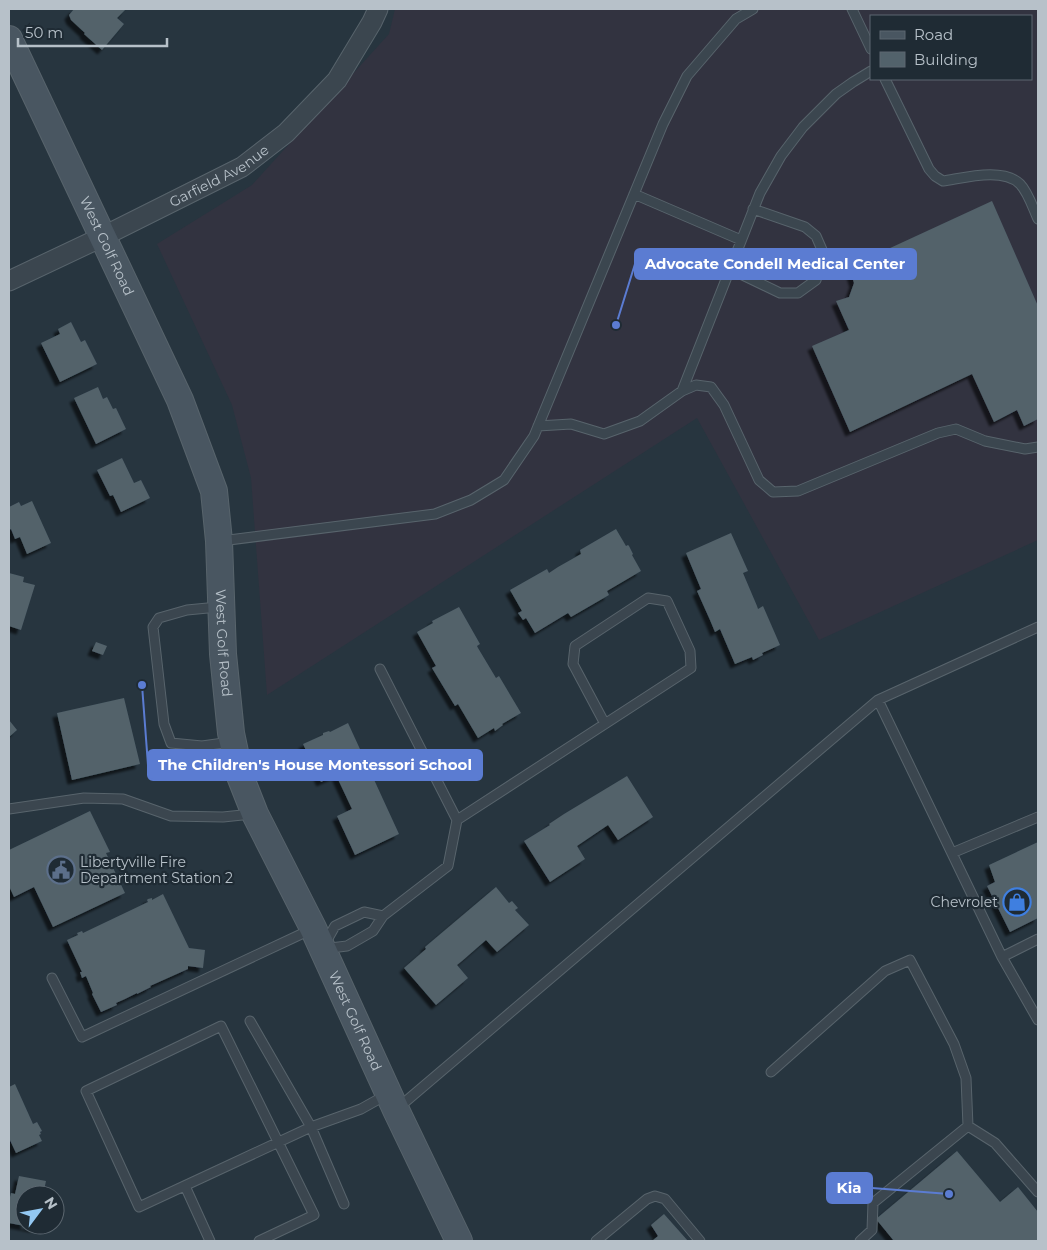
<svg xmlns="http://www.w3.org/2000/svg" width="1047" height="1250" font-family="Montserrat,sans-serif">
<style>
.medical{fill:#323340;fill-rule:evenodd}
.building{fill:#52626b;filter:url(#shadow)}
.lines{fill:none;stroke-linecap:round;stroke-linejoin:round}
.lane-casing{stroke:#58646c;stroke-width:11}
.street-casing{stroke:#58646c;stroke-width:21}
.secondary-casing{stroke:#58646c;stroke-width:28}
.lane{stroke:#3b464f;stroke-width:9}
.street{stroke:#3b464f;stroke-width:19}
.secondary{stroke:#495661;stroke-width:26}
.labels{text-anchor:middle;stroke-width:4.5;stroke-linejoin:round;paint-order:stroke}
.street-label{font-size:14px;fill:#b7c1c9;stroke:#1f2b34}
.poi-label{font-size:14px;fill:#b7c1c9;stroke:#1f2b34;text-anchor:start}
.leader{fill:none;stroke:#5b7cd2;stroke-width:2}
.callout-dot{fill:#5b7cd2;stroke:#1f2b34;stroke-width:2}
.callout{fill:#5b7cd2;stroke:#5b7cd2;stroke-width:2}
.callout-label{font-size:15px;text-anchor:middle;font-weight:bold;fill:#fff}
</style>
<defs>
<filter id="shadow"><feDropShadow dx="-4.5" dy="4.5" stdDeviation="1" flood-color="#0009"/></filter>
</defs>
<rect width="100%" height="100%" fill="#27353f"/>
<path class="medical" d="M395 9H1038V540L819 640 697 418 267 695 251 478 232 405 157 244 252 185 389 34ZM871 16H1031V79H871Z"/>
<path class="building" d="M74 9H126L117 18 124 24 102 50 84 34 85 33 71 20 69 15Z
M992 201 1038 306V419L1024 426 1017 410 994 422 972 374 850 432 812 346 849 330 836 301 849 297 854 283 849 267Z
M71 322 81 342 85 340 97 364 60 382 41 343 60 334 58 329Z
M98 387 103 399 107 397 113 409 116 408 126 429 96 444 74 398Z
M122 458 134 483 141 480 150 498 121 512 113 495 110 496 97 470Z
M32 501 51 543 27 554 20 537 15 539 11 529 9 530V507L19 502 21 506Z
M616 529 626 546 628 545 629 546 633 554 632 555 641 571 607 591 609 595 571 617 568 613 535 633 526 618 523 620 518 613 522 611 510 590 547 569 549 573 558 567 581 554 580 550Z
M731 533 748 571 743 573 757 606 758 609 763 606 780 645 762 653 763 655 753 660 752 657 735 664 720 629 715 632 710 620 697 591 701 589 686 553Z
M9 573 24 577 23 582 35 585 21 630 9 626Z
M459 607 480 644 477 646 478 648 496 678 499 676 521 713 502 724 503 725 495 731 494 728 478 738 458 704 455 706 432 668 436 666 417 632 433 623 432 621 434 620Z
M96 642 107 646 103 655 92 651Z
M124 698 140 764 72 780 57 713Z
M9 720 17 730 9 737Z
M348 723 399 834 355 855 337 816 352 809 336 775 321 782 303 744 323 735V733L329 731 330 732Z
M627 776 653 817 618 840 608 825 577 846 585 859 550 882 524 841 550 825 549 824 564 814Z
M90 811 110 852 106 853 125 893 53 927 34 887 14 897 9 886V850Z
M1038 842V918L1010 932 987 886 995 882 989 865Z
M496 887 509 903 512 901 518 908 515 910 529 925 497 952 486 940 462 961 457 965 468 978 436 1005 404 968 426 949 425 947Z
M163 894 189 948 205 950 203 968 188 966V969L150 986 151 987 137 994V993L125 999 116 1003 117 1005 101 1012 92 994 93 993 86 976 82 978 80 972H82L67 940 78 935 77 933 82 931 83 933 148 902 147 900 148 899 152 898V900Z
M15 1084 33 1124 37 1122 42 1131 40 1132 41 1134 39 1135 42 1141 16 1153 9 1138V1087Z
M957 1151 1000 1202 1018 1187 1038 1212V1241H894L876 1219Z
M19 1176 46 1181 43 1195H25V1225H36L35 1228 9 1223V1201L11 1193 15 1194Z
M664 1214 688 1241H652L658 1236 651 1225Z"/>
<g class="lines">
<g class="lane-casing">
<path id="lane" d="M852 9 871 49
M885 79 929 169 935 176 943 181C964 178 1003 167 1020 184 1028 192 1033 208 1038 219
M634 194 741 240
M730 269 780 293H798L816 280 821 265 823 252 816 236 805 227 753 209
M682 391 760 193 781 156 803 127 836 94 853 82 871 71
M538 426 571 424 604 434 640 421 682 391 696 385 711 387 724 405 759 480 773 492 798 491 938 433 956 429 985 441 1025 449 1038 447
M221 541 435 514 471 500 504 480 534 436 663 124 687 76 736 19 753 9
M218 607 187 610 159 618 153 627 164 724 171 743 202 746 231 742
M380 669 457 820
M878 700 1002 957 1038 1020
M9 809 84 798 123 799 171 816 223 817 252 814
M952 853 1038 817
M364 912 383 916 373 931 347 946 322 949 335 926Z
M383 916 448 866 457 820 691 668 690 651 667 601 648 598 575 646 573 664 605 724
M1002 957 1038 939
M52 978 82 1037 310 930
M250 1021 311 1127 361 1109 386 1095
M771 1072 885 971 910 960 954 1044 966 1078 968 1126 873 1203 872 1230 860 1241
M398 1108 878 700 1038 627
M968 1126 995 1143 1038 1192
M185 1186 210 1241
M259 1241 314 1215 221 1026 86 1091 139 1207C196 1180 254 1154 311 1127L344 1204
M596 1241 647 1199 655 1196 665 1199 700 1241"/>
</g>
<g class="street-casing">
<g id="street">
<path id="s1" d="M9 281 102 237 242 167 286 133 337 80 372 22 378 9"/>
</g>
</g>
<g class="secondary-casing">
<g id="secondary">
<path id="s2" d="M9 39 180 400 214 491 219 541 223 654 231 733 240 776 255 814 313 928 396 1110 459 1241"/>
</g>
</g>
<use href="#lane" class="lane"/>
<use href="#street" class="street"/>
<use href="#secondary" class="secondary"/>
</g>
<defs>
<g id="civic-ring" transform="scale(1.4375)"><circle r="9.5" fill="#1f2b34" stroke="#5c6f8a" stroke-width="1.5"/><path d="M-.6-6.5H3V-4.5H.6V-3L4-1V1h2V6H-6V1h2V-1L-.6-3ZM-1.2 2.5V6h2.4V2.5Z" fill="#5c6f8a"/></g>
<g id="shop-ring" transform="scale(1.4375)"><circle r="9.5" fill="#1f2b34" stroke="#3f7fe0" stroke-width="1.5"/><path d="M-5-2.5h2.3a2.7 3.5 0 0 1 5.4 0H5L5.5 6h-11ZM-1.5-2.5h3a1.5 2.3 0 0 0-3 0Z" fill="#3f7fe0"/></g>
</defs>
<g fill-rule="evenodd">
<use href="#civic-ring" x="61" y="870"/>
<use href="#shop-ring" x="1017" y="902"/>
</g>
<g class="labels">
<g class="street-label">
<text dy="5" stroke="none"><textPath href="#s1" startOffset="235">Garfield Avenue</textPath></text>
<text dy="5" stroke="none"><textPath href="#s2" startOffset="229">West Golf Road</textPath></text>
<text dy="5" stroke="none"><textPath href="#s2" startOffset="649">West Golf Road</textPath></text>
<text dy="5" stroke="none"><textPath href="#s2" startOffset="1054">West Golf Road</textPath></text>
</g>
<g class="poi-label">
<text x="80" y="867">Libertyville Fire<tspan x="80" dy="16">Department Station 2</tspan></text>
<text x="998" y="907" text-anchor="end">Chevrolet</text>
</g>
</g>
<path class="leader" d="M616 325L635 264M142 685L148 765M949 1194L872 1188"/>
<g class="callout-dot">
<circle cx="616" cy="325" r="5"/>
<circle cx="142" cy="685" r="5"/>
<circle cx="949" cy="1194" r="5"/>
</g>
<g class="callout">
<rect x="635" y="249" width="281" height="30" rx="5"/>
<rect x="148" y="750" width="334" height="30" rx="5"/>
<rect x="827" y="1173" width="45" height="30" rx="5"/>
</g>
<g class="callout-label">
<text x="775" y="269">Advocate Condell Medical Center</text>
<text x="315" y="770">The Children's House Montessori School</text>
<text x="849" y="1193">Kia</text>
</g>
<rect width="1047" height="1250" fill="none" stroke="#b7c1c9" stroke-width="20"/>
<rect x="870" y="15" width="162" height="65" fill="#1f2b34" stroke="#5c6770"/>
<rect x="880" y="31" width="25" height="8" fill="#495661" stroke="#5c6770"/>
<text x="914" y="40" font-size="15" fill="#b7c1c9">Road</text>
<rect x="880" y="52" width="25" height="15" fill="#52626b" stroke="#5c6770"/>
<text x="914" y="65" font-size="15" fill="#b7c1c9">Building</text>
<g transform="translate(40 1210) rotate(58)"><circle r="24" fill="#1f2b34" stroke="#5c6770"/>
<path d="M0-4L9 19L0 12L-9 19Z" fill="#93c8f2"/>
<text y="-8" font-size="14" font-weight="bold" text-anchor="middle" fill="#b7c1c9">N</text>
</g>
<path d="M18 38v8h149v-8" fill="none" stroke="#b7c1c9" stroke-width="2.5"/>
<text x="25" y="38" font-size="15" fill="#b7c1c9" stroke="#1f2b34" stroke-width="4" paint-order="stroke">50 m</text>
</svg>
